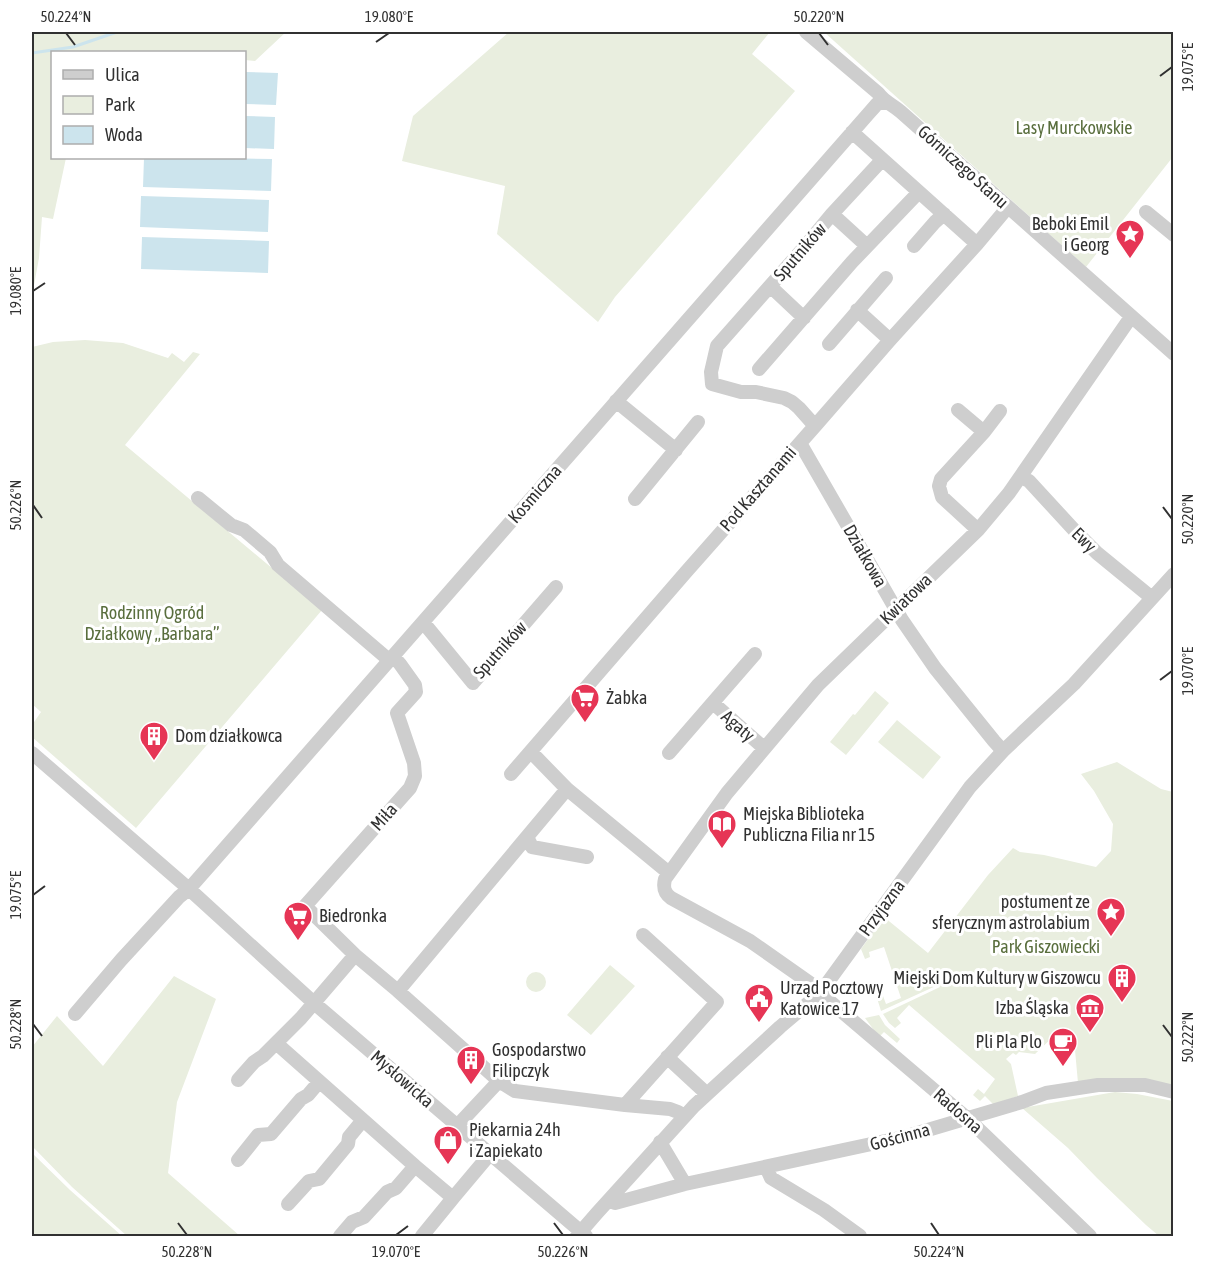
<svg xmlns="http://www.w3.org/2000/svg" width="1205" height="1268" font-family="'Asap Condensed',sans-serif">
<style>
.green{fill:#e9eedf}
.water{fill:#cce4ed}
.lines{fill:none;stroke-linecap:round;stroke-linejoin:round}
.stream{stroke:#cce4ed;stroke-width:3}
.minor{stroke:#cecece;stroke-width:14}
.ticks{fill:none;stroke:#313131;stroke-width:2}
.labels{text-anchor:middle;stroke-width:6;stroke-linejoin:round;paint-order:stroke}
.park-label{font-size:18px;fill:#596e3d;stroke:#fff}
.street-label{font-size:18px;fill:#313131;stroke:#fff}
.poi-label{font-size:18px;fill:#313131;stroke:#fff;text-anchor:start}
.neatline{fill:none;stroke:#313131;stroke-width:2}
.ticks-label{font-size:15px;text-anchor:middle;fill:#313131}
</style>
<rect width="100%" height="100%" fill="#fff"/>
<path class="green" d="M32 32H286L255 61 245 60 244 52H52V158H66L53 219 42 217 39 258 32 296Z
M509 32H770L752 54 795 91 615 297 598 322 497 234 505 186 402 161 413 116Z
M824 32H1173V158H1172L1086 267Z
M85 340 123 343 168 358 172 353 184 362 193 352 200 354 125 445 322 610 136 828 32 737V725L41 712 32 704V347L53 342Z
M875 691 889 703 846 755 830 742 853 714 855 715Z
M897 720 941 757 923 779 878 742Z
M1117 762 1161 789 1173 792V1086L1078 1083 1075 1050 1054 1036 1035 1054 1019 1052 1016 1055 1013 1053 1006 1059 1011 1064 1018 1096 994 1105 985 1096 980 1101 973 1095 978 1089 984 1094 995 1079 909 1005 897 1018 901 1023 895 1028 889 1023 883 1014 940 987 938 985 881 1011 877 998 883 996 886 1004 901 998 884 947 869 952 870 957 865 959 861 949 884 917 928 953 988 875 1013 848 1020 852 1044 855 1096 867 1111 851 1113 824 1094 791 1081 774Z
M610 965 635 986 591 1035 567 1015Z
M526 982a10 10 0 1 1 20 0a10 10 0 1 1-20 0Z
M174 976 216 999 177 1102 168 1173 240 1236H127L72 1187 32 1146V1047L57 1016 103 1066Z
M879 1015 885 1025 900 1039 897 1043 884 1032 879 1037 865 1018Z
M1115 1092 1137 1094 1173 1101V1236H1159L1146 1225 1097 1178 1068 1148 1022 1108Z
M32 1153 70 1190 122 1236H32Z"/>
<path class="water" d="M245 72 278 73 276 105 245 104Z
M245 116 275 117 274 149 245 148Z
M144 158H221L272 159 271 191 143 187Z
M141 196 269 200 268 232 140 227Z
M142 237 269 241 268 273 141 269Z"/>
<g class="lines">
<path class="stream" d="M32 53 73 47 117 32"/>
<path class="minor" d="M806 32 878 93C884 102 892 104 901 112L1174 354
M852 132 977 244
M1146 212 1174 235
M832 214 867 246
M914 246 935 222 944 214
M770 286 804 318
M857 310 890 340
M829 344 886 278
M759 369 852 262 919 192
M616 401 676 450
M958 410 984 432
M815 426 799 408 792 402 784 398 756 392H741L712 384 711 372 717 346 802 250 832 214 882 160
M800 443 902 620 935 668 994 741 1003 751
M1021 477 1029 481 1075 531 1097 553 1152 598
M198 498 231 525 244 530 270 552 278 565 389 660
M635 499 698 422
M978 530 942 497 939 486 941 479 984 432 1000 411
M423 622 473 683 556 587
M393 656 400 664 415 685 416 692 397 713 414 763 415 776 410 788 305 906 355 955 398 991 567 789
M713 703 764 748
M531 752 567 789 669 873
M32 753 189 889 314 1003 586 1236
M669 753 755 654
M511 774 686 572 815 426 890 340 977 244 1008 207
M527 837 532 847 587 857
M398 991 499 1081 515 1091 625 1105 670 1109 678 1112 685 1116
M75 1014 121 960 179 897 189 889 869 113 877 104 884 102
M276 1043 415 1166 453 1198 490 1154
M667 1057 707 1094
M238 1080 254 1062 263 1056 301 1018 355 955
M625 1105 717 1002 643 935
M457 1126 499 1081
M660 1142 685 1184
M238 1160 258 1135 271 1134 301 1099 308 1095 319 1082
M766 1167 771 1178 824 1210 860 1236
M609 1200 615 1203 685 1184 904 1137 1022 1102 1046 1093 1098 1085H1145L1174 1092
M288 1204 309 1181 319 1179 348 1144 349 1137 363 1120
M340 1236 352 1222 364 1217 387 1192 396 1188 415 1166
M422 1236 453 1198
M577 1236 597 1213 694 1106 780 1027 820 993 970 787 1003 751 1074 684 1174 574
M1090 1236 967 1118 820 993 817 988 750 941 671 898C664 893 663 887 665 879L727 793 818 685 978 530 1009 493 1131 317"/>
</g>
<path class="ticks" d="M66 33 75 45M819 33 828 45M376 42 389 33M1160 76 1172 67M33 291 45 283M33 505 42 518M1163 507 1172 519M1160 680 1172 671M33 895 45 886M33 1024 42 1036M1163 1025 1172 1037M178 1223 187 1235M554 1223 563 1235M931 1223 939 1235M396 1235 408 1226"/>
<defs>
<g id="sight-pin" transform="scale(1.5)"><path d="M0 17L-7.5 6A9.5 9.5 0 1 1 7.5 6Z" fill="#e63555" stroke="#fff"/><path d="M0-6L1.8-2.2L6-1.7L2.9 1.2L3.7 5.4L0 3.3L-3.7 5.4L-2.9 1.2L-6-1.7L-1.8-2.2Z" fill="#fff"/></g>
<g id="supermarket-pin" transform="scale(1.5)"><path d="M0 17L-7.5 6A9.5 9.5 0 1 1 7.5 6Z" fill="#e63555" stroke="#fff"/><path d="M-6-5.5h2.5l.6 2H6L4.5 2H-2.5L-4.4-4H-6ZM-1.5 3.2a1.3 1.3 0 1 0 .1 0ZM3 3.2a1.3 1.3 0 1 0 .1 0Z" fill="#fff"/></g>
<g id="building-pin" transform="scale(1.5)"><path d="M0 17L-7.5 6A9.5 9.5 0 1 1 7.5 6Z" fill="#e63555" stroke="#fff"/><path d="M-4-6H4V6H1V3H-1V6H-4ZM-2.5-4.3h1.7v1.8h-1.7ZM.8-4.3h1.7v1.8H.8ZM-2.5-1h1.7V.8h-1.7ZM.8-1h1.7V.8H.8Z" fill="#fff"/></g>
<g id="library-pin" transform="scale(1.5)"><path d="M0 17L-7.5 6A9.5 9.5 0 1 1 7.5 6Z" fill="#e63555" stroke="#fff"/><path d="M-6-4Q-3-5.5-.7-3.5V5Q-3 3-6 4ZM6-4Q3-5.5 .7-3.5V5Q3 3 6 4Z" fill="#fff"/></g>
<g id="civic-pin" transform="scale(1.5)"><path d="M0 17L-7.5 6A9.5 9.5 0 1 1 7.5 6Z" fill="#e63555" stroke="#fff"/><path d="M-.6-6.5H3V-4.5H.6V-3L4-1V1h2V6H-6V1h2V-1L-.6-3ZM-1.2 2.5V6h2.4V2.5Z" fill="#fff"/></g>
<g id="museum-pin" transform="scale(1.5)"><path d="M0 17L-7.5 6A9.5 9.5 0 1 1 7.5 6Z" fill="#e63555" stroke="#fff"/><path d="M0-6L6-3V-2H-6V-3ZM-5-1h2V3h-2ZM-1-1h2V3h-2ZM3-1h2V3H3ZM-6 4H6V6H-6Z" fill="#fff"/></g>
<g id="cafe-pin" transform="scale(1.5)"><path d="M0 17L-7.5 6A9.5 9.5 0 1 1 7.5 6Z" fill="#e63555" stroke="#fff"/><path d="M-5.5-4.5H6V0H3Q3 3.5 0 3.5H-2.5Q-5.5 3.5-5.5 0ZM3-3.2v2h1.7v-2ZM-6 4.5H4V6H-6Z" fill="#fff"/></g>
<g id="shop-pin" transform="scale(1.5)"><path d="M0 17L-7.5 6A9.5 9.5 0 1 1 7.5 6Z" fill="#e63555" stroke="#fff"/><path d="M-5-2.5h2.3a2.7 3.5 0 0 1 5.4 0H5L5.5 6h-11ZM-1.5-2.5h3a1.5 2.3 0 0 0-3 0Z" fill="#fff"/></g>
</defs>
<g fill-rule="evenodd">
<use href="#sight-pin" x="1130" y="234"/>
<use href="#supermarket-pin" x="585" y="698"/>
<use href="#building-pin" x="154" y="736"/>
<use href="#library-pin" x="722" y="824"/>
<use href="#sight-pin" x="1111" y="912"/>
<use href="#supermarket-pin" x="298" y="916"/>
<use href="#building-pin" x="1122" y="978"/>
<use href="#civic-pin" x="759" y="998"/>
<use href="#museum-pin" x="1090" y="1008"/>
<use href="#cafe-pin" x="1063" y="1042"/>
<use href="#building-pin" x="471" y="1060"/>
<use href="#shop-pin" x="448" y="1140"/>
</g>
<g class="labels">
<g class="park-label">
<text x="1074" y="134">Lasy Murckowskie</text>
<text x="152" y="619">Rodzinny Ogród<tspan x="152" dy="21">Działkowy „Barbara”</tspan></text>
<text x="1046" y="953">Park Giszowiecki</text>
</g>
<g class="street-label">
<text transform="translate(963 167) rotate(42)" y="6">Górniczego Stanu</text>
<text transform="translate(800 252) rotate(-49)" y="6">Sputników</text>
<text transform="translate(758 489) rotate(-49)" y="6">Pod Kasztanami</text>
<text transform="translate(535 494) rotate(-49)" y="6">Kosmiczna</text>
<text transform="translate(1084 540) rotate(45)" y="6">Ewy</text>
<text transform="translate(865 556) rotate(60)" y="6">Działkowa</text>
<text transform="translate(906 599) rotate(-44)" y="6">Kwiatowa</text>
<text transform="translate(500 650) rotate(-48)" y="6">Sputników</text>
<text transform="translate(738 726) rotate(41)" y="6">Agaty</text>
<text transform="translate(384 817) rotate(-48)" y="6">Miła</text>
<text transform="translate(882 908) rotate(-54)" y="6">Przyjazna</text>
<text transform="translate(402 1079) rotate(41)" y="6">Mysłowicka</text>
<text transform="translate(958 1111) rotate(41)" y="6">Radosna</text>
<text transform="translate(900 1137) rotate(-15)" y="6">Gościnna</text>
</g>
<g class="poi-label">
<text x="1109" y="230" text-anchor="end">Beboki Emil<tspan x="1109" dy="21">i Georg</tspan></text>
<text x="606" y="704">Żabka</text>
<text x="175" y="742">Dom działkowca</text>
<text x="743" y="820">Miejska Biblioteka<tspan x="743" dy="21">Publiczna Filia nr 15</tspan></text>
<text x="1090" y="908" text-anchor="end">postument ze<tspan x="1090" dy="21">sferycznym astrolabium</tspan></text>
<text x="319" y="922">Biedronka</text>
<text x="1101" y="984" text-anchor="end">Miejski Dom Kultury w Giszowcu</text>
<text x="780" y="994">Urząd Pocztowy<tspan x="780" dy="21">Katowice 17</tspan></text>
<text x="1069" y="1014" text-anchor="end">Izba Śląska</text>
<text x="1042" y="1048" text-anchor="end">Pli Pla Plo</text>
<text x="492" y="1056">Gospodarstwo<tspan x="492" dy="21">Filipczyk</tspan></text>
<text x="469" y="1136">Piekarnia 24h<tspan x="469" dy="21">i Zapiekato</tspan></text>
</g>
</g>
<rect width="1205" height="1268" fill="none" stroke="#ffffff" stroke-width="66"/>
<rect x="51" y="51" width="195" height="108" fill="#ffffff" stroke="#adadad" stroke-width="1.5"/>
<rect x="63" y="70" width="30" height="9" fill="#cecece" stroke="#adadad" stroke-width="1.5"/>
<text x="105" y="81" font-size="18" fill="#313131">Ulica</text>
<rect x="63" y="96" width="30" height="18" fill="#e9eedf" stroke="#adadad" stroke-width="1.5"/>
<text x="105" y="111" font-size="18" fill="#313131">Park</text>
<rect x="63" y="126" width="30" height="18" fill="#cce4ed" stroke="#adadad" stroke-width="1.5"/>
<text x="105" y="141" font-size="18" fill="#313131">Woda</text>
<rect x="33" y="33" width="1139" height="1202" class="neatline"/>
<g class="ticks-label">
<text x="66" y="22">50.224°N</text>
<text x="389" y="22">19.080°E</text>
<text x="819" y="22">50.220°N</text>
<text transform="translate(1188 67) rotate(-90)" y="5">19.075°E</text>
<text transform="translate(16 291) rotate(-90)" y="5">19.080°E</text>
<text transform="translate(16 505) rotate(-90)" y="5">50.226°N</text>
<text transform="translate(1188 519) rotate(-90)" y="5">50.220°N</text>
<text transform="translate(1188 671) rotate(-90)" y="5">19.070°E</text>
<text transform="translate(16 895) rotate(-90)" y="5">19.075°E</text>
<text transform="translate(16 1024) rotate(-90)" y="5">50.228°N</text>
<text transform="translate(1188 1037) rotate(-90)" y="5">50.222°N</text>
<text x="187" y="1257">50.228°N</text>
<text x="396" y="1257">19.070°E</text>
<text x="563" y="1257">50.226°N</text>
<text x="939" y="1257">50.224°N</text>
</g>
</svg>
